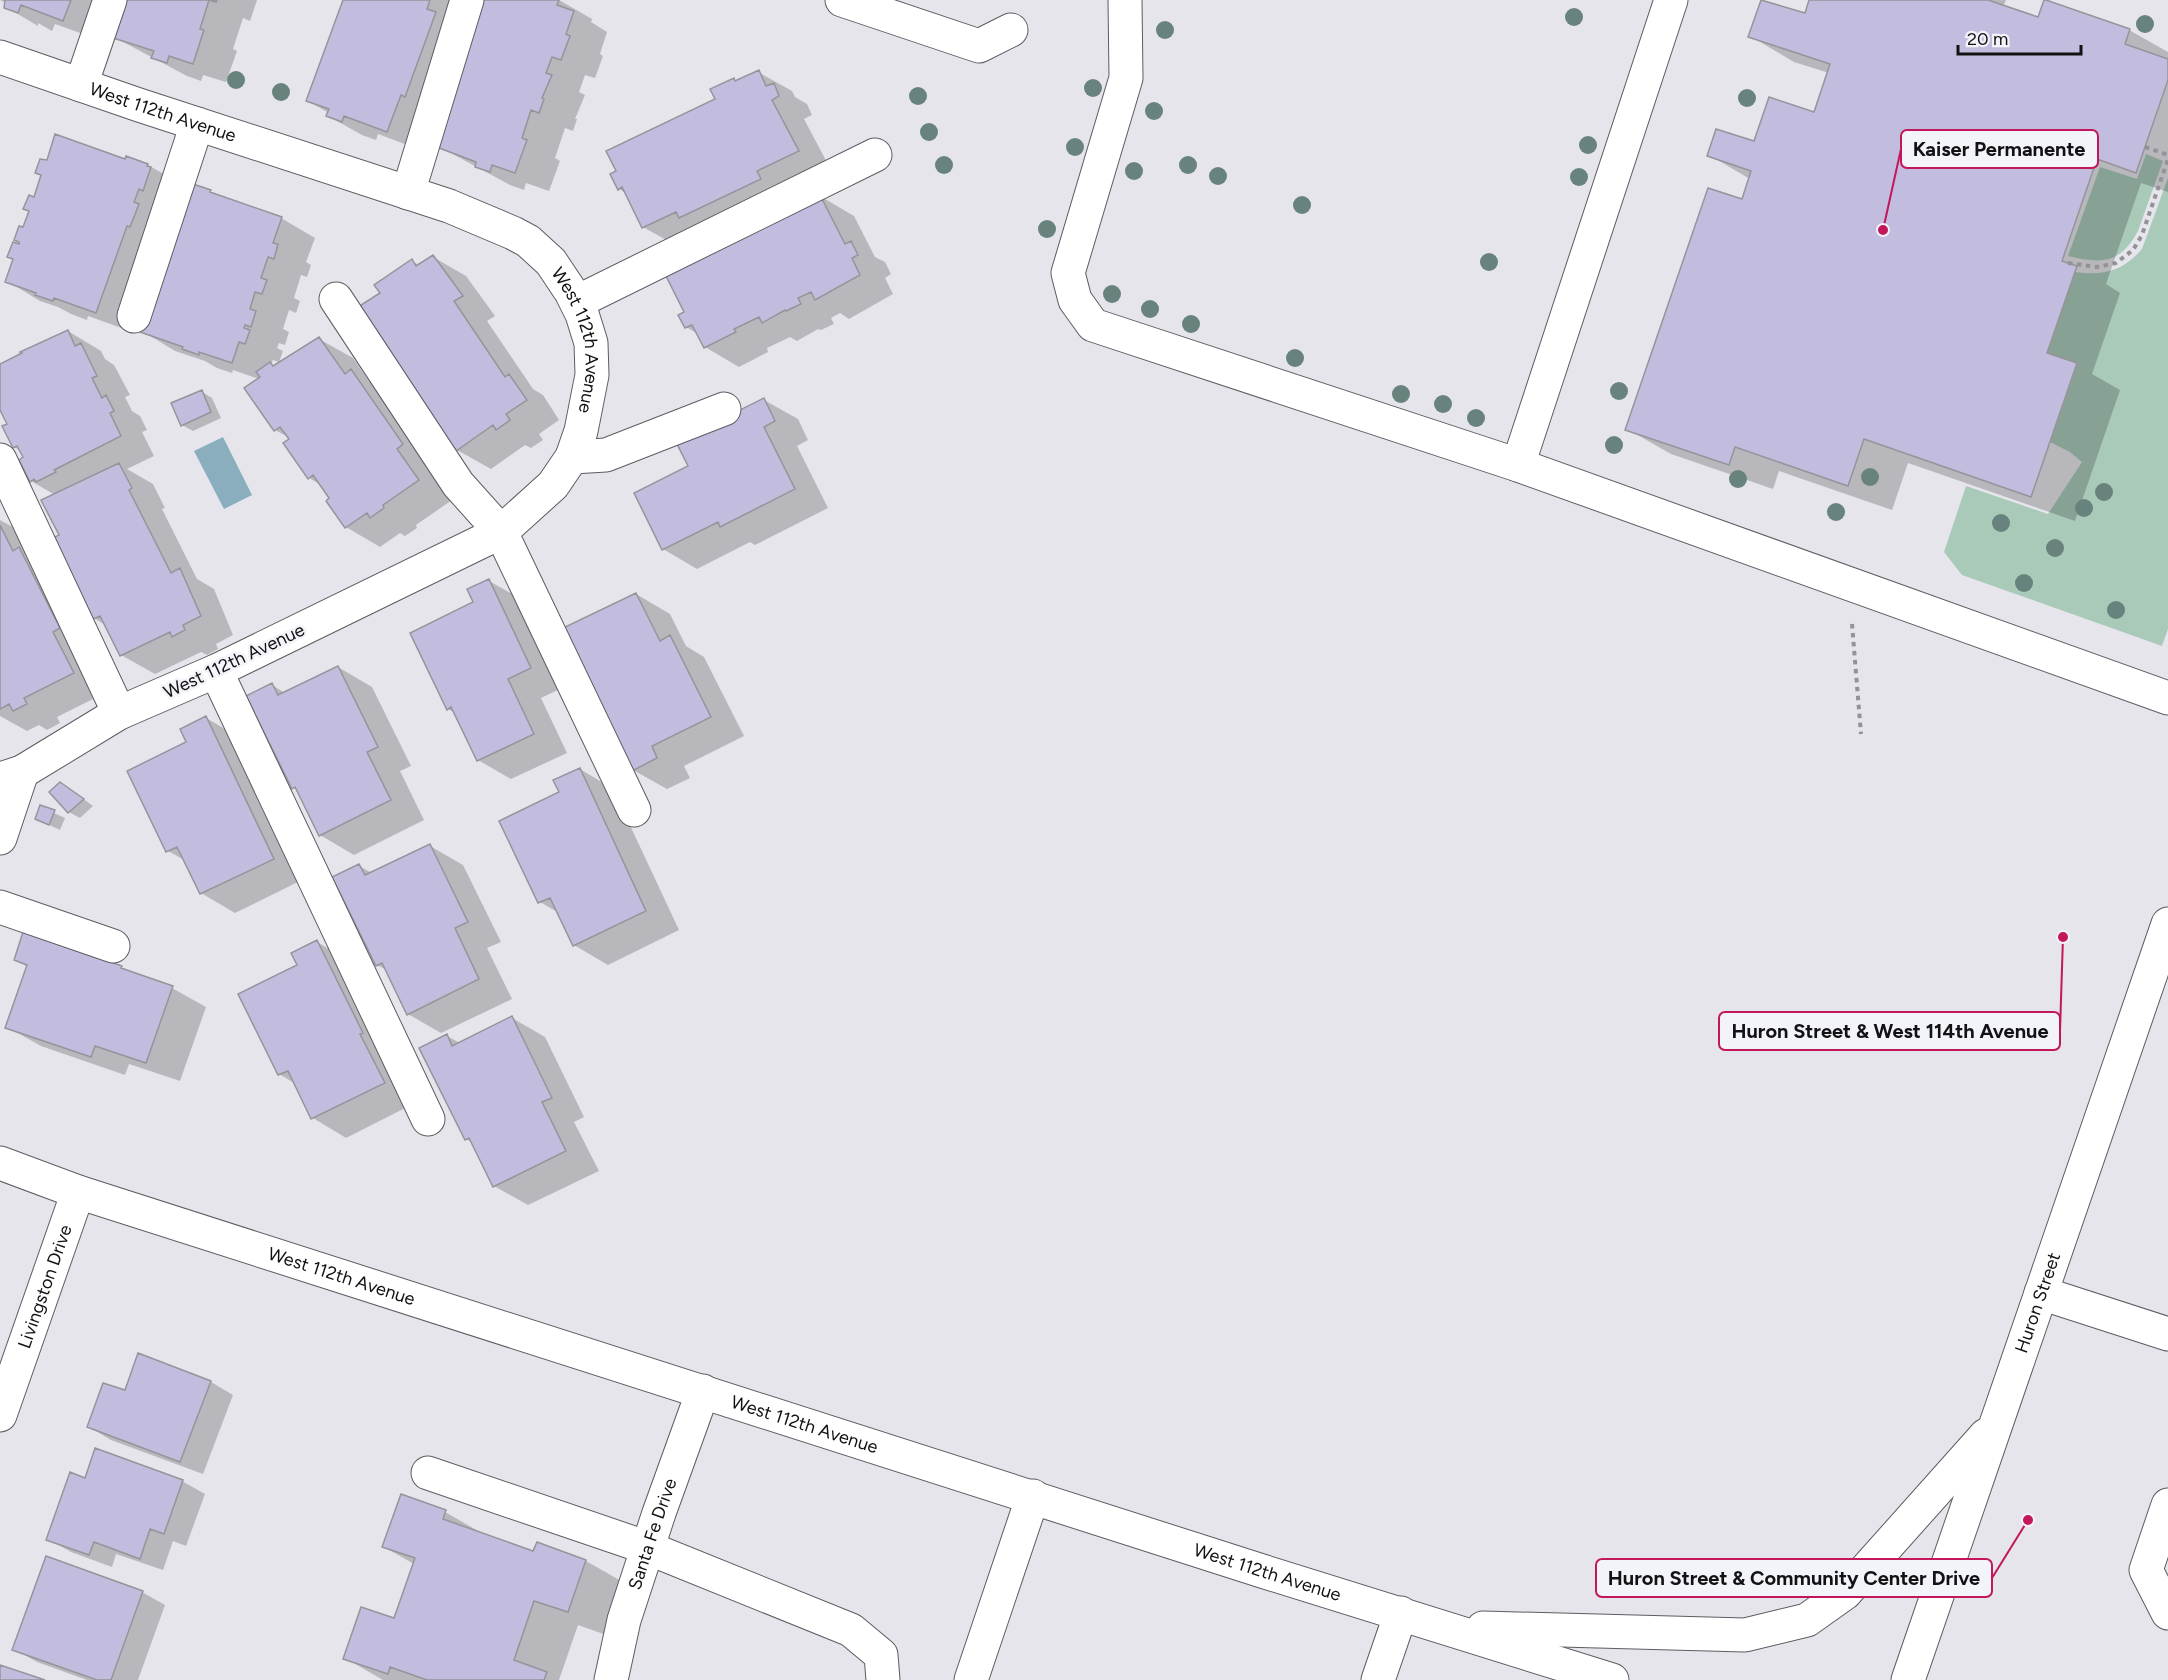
<svg xmlns="http://www.w3.org/2000/svg" width="2168" height="1680" font-family="Figtree,sans-serif">
<style>
.green{fill:#a9cab9}
.water{fill:#8baebf}
.shadow{fill:#0003}
.building{fill:#c2bdde;stroke:#95949a;stroke-width:1.5}
.lines{fill:none;stroke-linecap:round;stroke-linejoin:round}
.minor-casing{stroke:#5c5c62;stroke-width:35}
.major-casing{stroke:#5c5c62;stroke-width:35}
.path{stroke:#939297;stroke-width:4;stroke-dasharray:4.5 4.5;stroke-linecap:butt}
.minor{stroke:#fff;stroke-width:33}
.major{stroke:#fff;stroke-width:33}
.tree{fill:#68837d}
.labels{text-anchor:middle;stroke-width:5;stroke-linejoin:round;paint-order:stroke}
.street-label{font-size:18px;fill:#121214;stroke:#f3f3fa}
.leader{fill:none;stroke:#c2185b;stroke-width:2}
.callout-dot{fill:#c2185b;stroke:#f3f3fa;stroke-width:2}
.callout{fill:#f3f3fa;stroke:#c2185b;stroke-width:2}
.callout-label{font-size:20px;text-anchor:middle;font-weight:bold;fill:#121214}
</style>
<rect width="100%" height="100%" fill="#e6e5ec"/>
<path class="green" d="M2146 154 2163 161 2138 231C2120 264 2102 264 2068 256L2100 167 2137 179Z
M2168 178V629L2162 646 1962 575 1944 552 1966 486 2048 514 2082 462 2070 452 2050 442 2077 364 2047 353 2075 272C2104 276 2123 271 2142 249Z"/>
<path class="water" d="M223 437 252 495 224 509 194 451Z"/>
<path class="shadow" d="M0 0H117L97 39 55 24 52 31 38 23V26L6 7 7 4Z
M122 0H257L250 21 243 18 233 49 237 51 226 82 203 75 201 81 187 76 112 36Z
M345 0H471L460 28 485 0H559L592 19 591 22 607 32 600 54 603 56 595 78 585 75 579 92 585 95 575 119H577L573 131 565 128 555 158 560 161 549 191 526 183 524 190 510 185 436 145 421 150 378 134 376 140 362 135 328 116 329 113 308 101Z
M1811 0H2006L2003 7 2039 19 2129 30 2168 52V192L2141 183 2106 284 2120 293 2092 374 2120 390 2075 521 1908 463 1892 510 1779 471 1773 489 1671 454 1627 429 1742 201 1750 179 1709 155 1755 143 1815 114 1829 73 1794 62 1750 36 1806 15Z
M758 72 792 91 795 97 807 104 812 115 804 119 831 170 820 196 854 216 875 257 885 262 891 274 885 278 893 294 849 319 840 313 831 318 834 324 821 330 818 329 797 341 790 337 767 348 768 352 739 367 705 347 698 334 686 327V313L677 246 643 227 627 194 619 189 717 100 734 80 737 82Z
M127 158 148 165 181 184 191 185 281 218 315 238 306 262 311 265 307 277 301 275 294 298 300 301 296 313 289 310 283 329 289 332 285 345 279 343 277 348 283 351 279 362 273 360 271 364 275 366 319 339 353 358 369 381 385 391 452 500 416 525 417 528 405 536 400 533 380 547 346 527 328 501 331 498 323 486 309 478 292 439 275 430 259 379 233 370 232 373 217 368 205 361 175 351 142 331 171 245 130 331 88 316 87 320 71 314 58 307 40 301 7 281 15 260 9 257 20 246 30 212 25 209 34 199 126 161Z
M433 257 466 276 495 316 487 321 533 389 543 395 559 420 539 434 543 440 531 448 525 445 491 469 457 450 382 293 412 261 419 265Z
M68 331 101 351 105 359 114 365 130 395 125 397 132 411 140 416 147 430 142 432 154 456 127 469 153 484 165 508 162 509 197 579 214 589 233 635 216 644 218 649 207 655 201 652 155 674 121 655 107 626 94 618 61 536 55 495 31 481 25 458 22 451 14 447 9 424 0 407V366Z
M202 392 212 398 221 418 193 431 182 425Z
M764 400 798 419 808 440 797 446 828 508 755 545 750 542 697 569 663 549 690 467Z
M0 520 29 536 107 692 57 717 60 723 47 730 39 725 27 731 0 716Z
M489 581 523 600 564 687 541 698 567 753 511 779 478 760 455 713 448 709 475 603Z
M636 594 670 614 686 646 704 657 744 736 684 766 690 778 667 789 633 770Z
M338 667 372 687 411 766 400 771 424 820 354 855 320 835 298 790 293 788 272 685 285 693Z
M206 718 239 737 306 878 235 913 201 893 186 861 168 851 188 743Z
M580 769 613 789 679 930 608 965 574 945 559 913 540 902 561 793Z
M60 784 71 790 93 806 80 818 69 812Z
M41 807 65 818 60 830 37 819Z
M430 846 463 865 501 942 487 948 512 999 441 1033 408 1014 387 970 377 965 359 866 372 873Z
M317 942 350 961 417 1102 346 1138 313 1118 296 1084 279 1074 299 966Z
M15 960 121 967 133 974 172 988 206 1007 180 1081 129 1064 125 1075 41 1046 7 1027 28 967Z
M512 1018 545 1037 584 1117 574 1122 599 1171 528 1205 494 1186 474 1144 466 1139 447 1036 460 1043Z
M139 1355 211 1382 233 1395 203 1474 111 1440 89 1427 125 1392Z
M86 1480 182 1481 205 1494 186 1546 173 1541 163 1570 116 1554 112 1567 71 1552 48 1539Z
M445 1512 487 1536 534 1553 538 1544 586 1561 630 1586 612 1637 578 1625 559 1680H383L345 1658 395 1620 414 1564 384 1547Z
M142 1592 165 1605 138 1680H87L37 1662 14 1649Z"/>
<path class="building" d="M5 0H71L63 21 21 5 18 13 4 8Z
M123 0H217L216 2 209 0 200 29 204 30 193 64 169 56 167 63 151 58 154 51 110 37Z
M343 0H430L427 9 436 12 405 97 401 95 387 132 344 116 342 122 326 116 329 109 306 101Z
M483 0H559L557 5 574 11 566 34 570 36 561 60 552 57 546 73 552 75 542 98 544 99 539 113 531 110 522 138 527 140 515 173 492 165 490 172 475 167 476 162 434 146Z
M1761 0 1805 13 1809 0H1988L2038 17 2044 0H2046L2130 29 2125 44 2168 59V80L2136 173 2097 159 2062 261 2077 266 2047 353 2077 363 2031 497 1864 439 1848 486 1735 447 1729 465 1625 430 1708 188 1742 199 1751 171 1707 156 1716 129 1754 141 1769 97 1814 112 1830 64 1748 37Z
M759 70 766 86 774 83 779 96 772 100 799 151 757 171 761 179 679 218 676 212 642 228 622 187 618 190 610 174 616 171 606 151 715 99 710 89 734 78 735 81Z
M55 134 125 159 126 156 148 164 147 166 151 167 143 191 139 189 134 202 139 204 130 227 127 226 96 313 54 298 53 301 35 295 36 293 5 282 13 259 7 257 13 242 19 244V242L14 240 19 226 23 227 29 211 23 209 29 195 34 197 41 175 35 173 40 159 47 160Z
M190 183 211 190 210 192 282 217 273 243 278 244 274 259 268 257 261 278 267 280 262 294 255 292 250 309 256 311 251 327 245 325 244 328 250 330 245 344 239 342 232 363 199 352V355L182 349 183 347 140 332Z
M820 195 845 244 851 241 858 255 852 258 860 275 815 300 811 292 798 298 801 304 786 311 785 310 762 323 759 317 734 329 736 332 704 348 692 325 685 328 678 315 684 312 664 272Z
M433 255 463 296 454 301 505 377 509 374 527 400 506 414 510 420 496 430 493 425 456 451 358 307 380 293 374 285 412 259 416 266Z
M68 330 75 346 81 343 97 376 92 378 102 398 106 395 114 411 110 413 121 436 54 470 56 472 36 482 34 479 30 482 19 460 23 457 17 446 13 448 2 426 7 424 0 410V364L22 353 20 352Z
M319 337 345 374 351 369 403 444 397 449 419 480 383 505 384 508 370 518 367 513 345 528 326 501 329 498 313 475 308 479 283 443 289 439 280 427 274 431 244 388 260 377 256 372 270 362 273 366Z
M202 390 211 412 181 426 171 403Z
M764 398 775 421 764 427 795 489 720 527 718 522 662 550 634 493 688 466 676 442Z
M119 463 132 488 129 490 171 573 180 568 201 616 183 625 185 630 172 637 170 632 120 656 100 616 93 619 53 538 59 535 41 500Z
M0 525 13 551 19 547 60 628 53 632 74 673 24 698 27 704 13 711 9 704 0 709Z
M489 579 531 668 508 679 534 734 477 761 451 707 447 710 410 633 473 602 467 589Z
M636 593 660 641 670 635 711 717 652 746 657 758 632 771 563 628Z
M338 666 378 747 367 752 391 800 319 836 295 787 292 789 246 696 272 683 278 695Z
M206 716 274 859 200 894 177 847 166 852 127 771 186 742 180 729Z
M580 768 646 911 573 946 550 898 538 903 499 821 559 792 553 780Z
M60 782 84 799 68 813 49 792Z
M40 805 55 810 49 825 35 819Z
M430 844 468 922 455 928 479 979 407 1015 382 963 376 966 332 877 359 864 365 875Z
M23 932 122 966 121 968 173 986 146 1063 95 1046 91 1057 5 1028 27 965 14 960Z
M317 940 363 1033 360 1034 385 1083 311 1119 288 1071 278 1075 238 994 297 965 291 953Z
M512 1016 552 1098 542 1102 566 1151 493 1187 469 1138 465 1140 419 1048 447 1034 452 1046Z
M138 1353 211 1381 180 1462 87 1427 103 1383 125 1390Z
M95 1448 183 1480 164 1534 150 1529 140 1559 94 1542 89 1555 46 1540 70 1472 85 1478Z
M401 1494 446 1510 443 1519 533 1551 537 1542 586 1560 568 1612 534 1601 514 1660 547 1672 544 1680H427L390 1667 388 1674 343 1659 361 1607 394 1618 415 1558 382 1547Z
M46 1556 143 1591 111 1680H97L12 1650Z
M0 1665 45 1680H0Z"/>
<g class="lines">
<g class="minor-casing">
<g id="minor">
<path d="M842 0 979 46 1011 30"/>
<path d="M1125 0 1126 78 1068 273 1075 300 1093 325 1518 465 2168 698"/>
<path id="s1" d="M0 57 139 105 449 206 513 233 528 241 551 262 571 292 582 314 591 343 592 375 581 431 572 457 553 485 501 532 216 671 119 713 22 772 0 779"/>
<path d="M81 85 110 0"/>
<path d="M408 193 467 0"/>
<path d="M336 299 458 484 501 532 634 810"/>
<path d="M577 302 875 155"/>
<path d="M134 316 197 124"/>
<path d="M572 457 606 455 724 409"/>
<path d="M0 460 119 713"/>
<path d="M1518 465 1671 0"/>
<path d="M216 671 428 1119"/>
<path d="M0 838 22 772"/>
<path d="M0 907 113 946"/>
<path d="M2041 1293 2168 1334"/>
<path id="s2" d="M0 1415 78 1192"/>
<path d="M428 1473 648 1548 851 1630 881 1655 883 1680"/>
<path d="M2168 1505 2146 1570 2168 1613"/>
<path id="s3" d="M611 1680 624 1620 659 1513 703 1391"/>
<path d="M971 1680 1033 1496"/>
<path d="M1378 1680 1401 1613"/>
</g>
</g>
<g class="major-casing">
<g id="major">
<path id="s4" d="M0 1163 78 1192 1262 1571 1612 1680"/>
<path d="M1483 1628 1745 1635 1807 1620 1845 1593 1986 1435"/>
<path id="s5" d="M1908 1680 2168 924"/>
</g>
</g>
<path class="path" d="M2145 147 2168 155
M2068 263 2097 267 2116 263 2133 250 2142 235 2168 159
M1852 624 1861 734"/>
<use href="#minor" class="minor"/>
<use href="#major" class="major"/>
</g>
<g class="tree">
<circle cx="1574" cy="17" r="9"/>
<circle cx="2145" cy="24" r="9"/>
<circle cx="1165" cy="30" r="9"/>
<circle cx="236" cy="80" r="9"/>
<circle cx="1093" cy="88" r="9"/>
<circle cx="281" cy="92" r="9"/>
<circle cx="918" cy="96" r="9"/>
<circle cx="1747" cy="98" r="9"/>
<circle cx="1154" cy="111" r="9"/>
<circle cx="929" cy="132" r="9"/>
<circle cx="1588" cy="145" r="9"/>
<circle cx="1075" cy="147" r="9"/>
<circle cx="944" cy="165" r="9"/>
<circle cx="1188" cy="165" r="9"/>
<circle cx="1134" cy="171" r="9"/>
<circle cx="1218" cy="176" r="9"/>
<circle cx="1579" cy="177" r="9"/>
<circle cx="1302" cy="205" r="9"/>
<circle cx="1047" cy="229" r="9"/>
<circle cx="1489" cy="262" r="9"/>
<circle cx="1112" cy="294" r="9"/>
<circle cx="1150" cy="309" r="9"/>
<circle cx="1191" cy="324" r="9"/>
<circle cx="1295" cy="358" r="9"/>
<circle cx="1619" cy="391" r="9"/>
<circle cx="1401" cy="394" r="9"/>
<circle cx="1443" cy="404" r="9"/>
<circle cx="1476" cy="418" r="9"/>
<circle cx="1614" cy="445" r="9"/>
<circle cx="1870" cy="477" r="9"/>
<circle cx="1738" cy="479" r="9"/>
<circle cx="2104" cy="492" r="9"/>
<circle cx="2084" cy="508" r="9"/>
<circle cx="1836" cy="512" r="9"/>
<circle cx="2001" cy="523" r="9"/>
<circle cx="2055" cy="548" r="9"/>
<circle cx="2024" cy="583" r="9"/>
<circle cx="2116" cy="610" r="9"/>
</g>
<g class="labels">
<g class="street-label">
<text dy="6" stroke="none"><textPath href="#s1" startOffset="172">West 112th Avenue</textPath></text>
<text dy="6" stroke="none"><textPath href="#s1" startOffset="676">West 112th Avenue</textPath></text>
<text transform="translate(234 661) rotate(-25)" y="6">West 112th Avenue</text>
<text dy="6" stroke="none"><textPath href="#s4" startOffset="360">West 112th Avenue</textPath></text>
<text dy="6" stroke="none"><textPath href="#s2" startOffset="136">Livingston Drive</textPath></text>
<text dy="6" stroke="none"><textPath href="#s5" startOffset="399">Huron Street</textPath></text>
<text dy="6" stroke="none"><textPath href="#s4" startOffset="846">West 112th Avenue</textPath></text>
<text dy="6" stroke="none"><textPath href="#s3" startOffset="152">Santa Fe Drive</textPath></text>
<text dy="6" stroke="none"><textPath href="#s4" startOffset="1332">West 112th Avenue</textPath></text>
</g>
</g>
<path class="leader" d="M1883 230L1901 149M2063 937L2060 1031M2028 1520L1992 1578"/>
<g class="callout-dot">
<circle cx="1883" cy="230" r="6"/>
<circle cx="2063" cy="937" r="6"/>
<circle cx="2028" cy="1520" r="6"/>
</g>
<g class="callout">
<rect x="1901" y="130" width="197" height="38" rx="6"/>
<rect x="1719" y="1012" width="341" height="38" rx="6"/>
<rect x="1596" y="1559" width="396" height="38" rx="6"/>
</g>
<g class="callout-label">
<text x="1999" y="156">Kaiser Permanente</text>
<text x="1890" y="1038">Huron Street &amp; West 114th Avenue</text>
<text x="1794" y="1585">Huron Street &amp; Community Center Drive</text>
</g>
<path d="M1958 45v9h123v-9" fill="none" stroke="#121214" stroke-width="3"/>
<text x="1967" y="45" font-size="18" fill="#121214" stroke="#f3f3fa" stroke-width="4.5" paint-order="stroke">20 m</text>
</svg>
